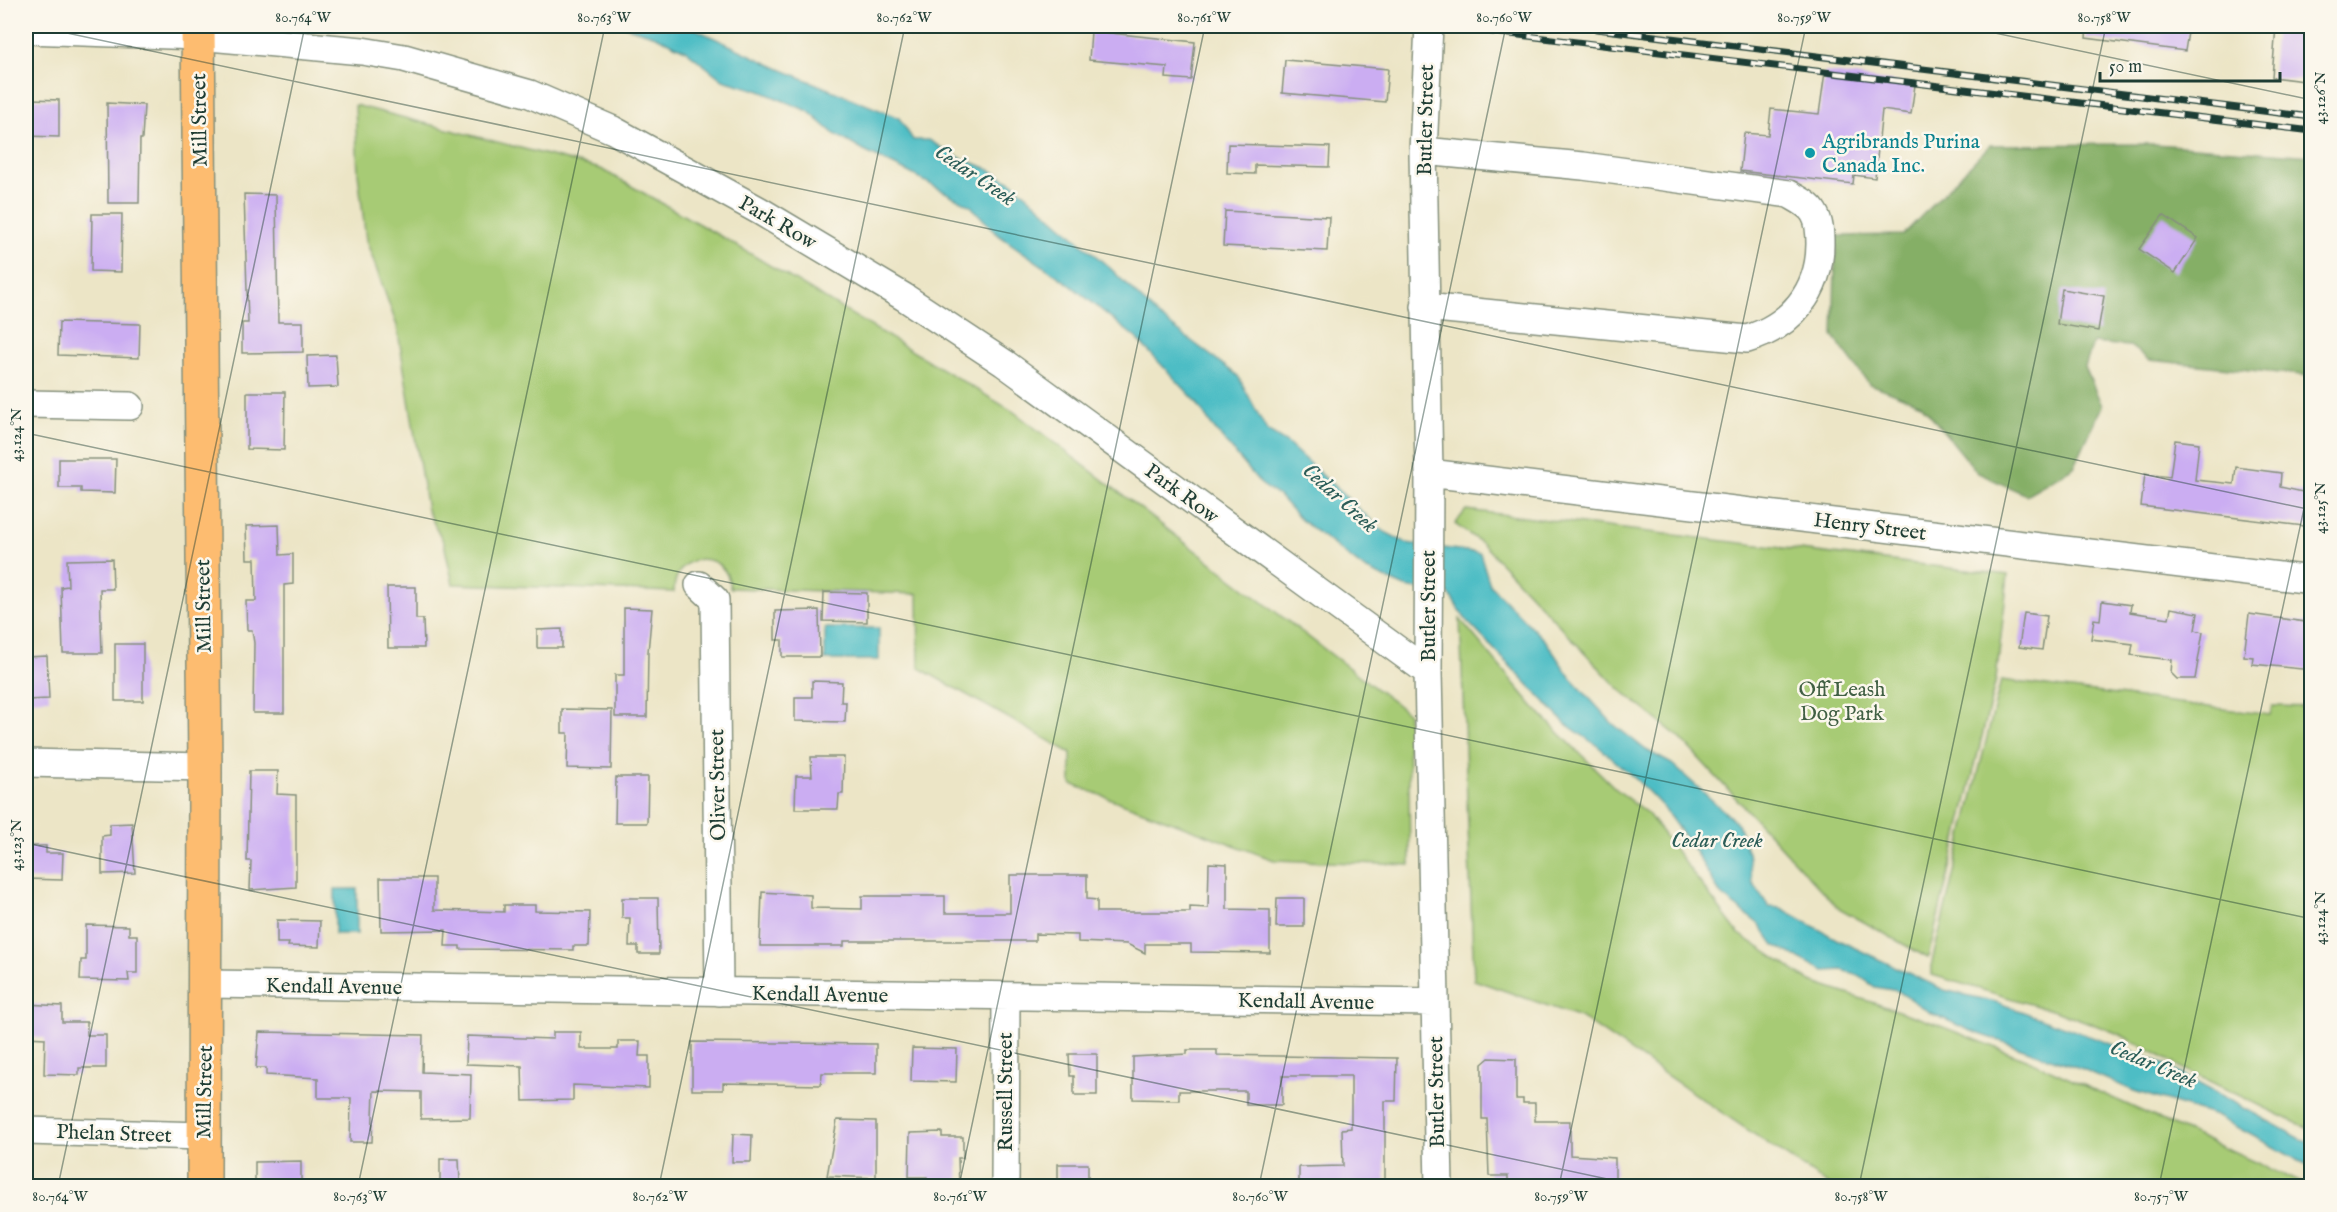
<svg xmlns="http://www.w3.org/2000/svg" width="2337" height="1212" font-family="'IM FELL English',serif">
<style>
.green{fill:#a7cb75;stroke:#638454;stroke-width:1.5}
.forest{fill:#85af66;stroke:#52764d;stroke-width:1.5}
.water{fill:#4ebdc5;stroke:#367d7c;stroke-width:1.5}
.building{fill:#cbadf2}
.lines{fill:none;stroke-linecap:round;stroke-linejoin:round}
.minor-casing{stroke:#86917d;stroke-width:30}
.major-casing{stroke:#86917d;stroke-width:36}
.minor{stroke:#fff;stroke-width:27}
.major{stroke:#fdbc70;stroke-width:33}
.rail-casing{stroke:#1f3d34;stroke-width:7}
.rail{stroke:#fbf7ec;stroke-width:4.5;stroke-dasharray:14;stroke-linecap:butt}
.ticks{fill:none;stroke:#1f3d34;stroke-width:1.5;stroke-opacity:0.45}
.culture-dot{fill:#0f9aa8;stroke:#fbf7ec;stroke-width:2}
.labels{text-anchor:middle;stroke-width:5;stroke-linejoin:round;paint-order:stroke}
.street-label{font-size:21px;fill:#1f3d34;stroke:#fbf7ec}
.culture-label{font-size:21px;fill:#0d838f;stroke:#fbf7ec;text-anchor:start}
.park-label{font-size:21px;fill:#416044;stroke:#fbf7ec}
.water-label{font-size:22px;font-style:italic;fill:#2b5d58;stroke:#fbf7ec}
.neatline{fill:none;stroke:#1f3d34;stroke-width:2}
.ticks-label{font-size:15px;text-anchor:middle;fill:#1f3d34}
</style>
<rect width="100%" height="100%" fill="#fbf7ec"/>
<filter id="ink" filterUnits="userSpaceOnUse"><feTurbulence type="fractalNoise" baseFrequency=".0167" numOctaves="2"/><feDisplacementMap in="SourceGraphic" scale="12" xChannelSelector="R" yChannelSelector="G"/><feConvolveMatrix kernelMatrix="1 2 1 2 8 2 1 2 1" color-interpolation-filters="sRGB"/></filter>
<filter id="wash" filterUnits="userSpaceOnUse"><feTurbulence type="fractalNoise" baseFrequency=".008" numOctaves="4" result="noise"/><feDisplacementMap in="SourceGraphic" scale="24" xChannelSelector="R" yChannelSelector="G"/><feGaussianBlur stdDeviation="1.35" result="paint"/><feColorMatrix in="noise" values="0 0 0 0 0 0 0 0 0 0 0 0 0 0 0 0 0 1.4 0 .05"/><feComposite in="paint" operator="in"/></filter>
<g filter="url(#wash)">
<rect width="100%" height="100%" fill="#ece5c6"/>
<path class="green" d="M355 105 601 169 729 241 1014 412 1408 713 1410 865 1274 860 1071 784V753L919 668 918 594 730 588C729 550 674 548 674 592L453 584 444 543 427 510 397 326 366 240 358 173Z
M1466 510 2008 575 1996 679 1928 958 1837 907 1680 738 1619 689 1483 544 1455 524Z
M1460 619 1537 711 1616 789 1648 814 1738 933 1811 982 1925 1020 2028 1060 2308 1186H1831L1580 1017 1474 980Z
M2001 680 2270 715 2272 706 2311 707V1130L2186 1070 2119 1034 2074 1017 1932 975V962Z"/>
<path class="forest" d="M2155 144 2311 156V376L2149 360 2130 346 2093 343 2085 367 2102 406 2074 467 2026 495 1978 473 1921 404 1869 384 1833 336 1836 236 1903 235 1990 145Z"/>
<path class="water" d="M624 26H689L780 69 899 118 913 140H929L953 155 986 168 1013 183 1111 269 1157 315 1238 376 1267 431 1287 443 1383 531 1406 543 1480 553 1490 585 1547 643 1570 677 1613 724 1646 750 1672 764 1738 824 1748 853 1753 883 1769 907 1781 908 1838 940 1944 990 1996 1002 2157 1061 2301 1139 2311 1142V1167L2216 1116 2134 1091 2083 1069 1971 1031 1929 1012 1898 991 1875 987 1859 976 1843 970 1824 971 1774 945 1760 925 1721 895 1696 853 1663 807 1638 781 1599 747 1566 724 1467 621 1449 594 1405 587 1365 569 1300 519 1281 498 1261 484 1212 426 1195 400 1136 338 1069 284 997 234 971 206 908 172 864 151 833 133 808 111 760 91 723 80 685 50 656 36Z
M825 628H879V660H825Z
M335 889H357V934H335Z"/>
<g id="blocks">
<path class="building" d="M2087 26H2189L2185 51 2086 38Z
M2276 26H2312V82L2272 77Z
M1091 31 1195 42 1191 80 1166 78 1167 67 1089 60Z
M1285 60 1388 69 1385 102 1282 93Z
M1825 72 1915 85 1911 114 1882 110 1875 178 1854 175 1853 184 1740 171 1744 133 1768 135 1771 109 1819 114Z
M32 99 59 100V137L26 136V106L32 107Z
M107 103 144 105 142 139H140L139 203H108Z
M1228 144 1330 147 1329 167 1255 165V174L1227 173Z
M244 194 276 195 278 322H303V352L242 353V323H248Z
M1225 211 1329 217 1327 251 1223 246Z
M92 214H122L121 272 91 271Z
M2163 215 2198 238 2175 273 2139 249Z
M2062 289 2104 296 2098 331 2057 324Z
M59 322 140 324 139 358 58 355Z
M336 355 338 387 308 388 307 356Z
M247 392H285L284 450 247 449Z
M2175 440 2199 443 2195 480 2234 484 2236 467 2281 473 2280 487 2312 494V527L2141 506 2145 474 2170 477Z
M59 459H116L115 493 81 492V488H59Z
M279 525 280 555 293 554V584L284 585V713H253L254 643 252 630H247L246 601H256L255 559H247L246 526Z
M112 559 113 589H100L102 653H63L61 587 68 586 67 560Z
M387 587H416V619H423L424 648H388Z
M824 592 867 593V622L823 621Z
M2102 601 2131 605 2130 612 2169 618 2171 608 2198 613 2195 630 2203 632 2195 679H2177L2171 673 2172 660 2131 655 2133 644 2091 639 2094 619 2100 620Z
M624 608 652 609 648 652 647 717H615V675H624Z
M819 610 820 657H782V640H775V611Z
M2024 613 2047 616 2042 650 2019 647Z
M2249 614 2312 623V670L2252 664 2253 657 2244 656Z
M562 629V648H537V630Z
M115 644H143V701H115Z
M47 656 49 699 26 700V657Z
M812 681 842 682 841 702H846L845 722 795 721V697H812Z
M562 709 612 710 611 769 567 768 568 733H562Z
M811 757H844L843 794H839L838 809H795L796 776H812Z
M249 771H278L277 794 296 795V887L250 890 251 861H247Z
M616 777H648L647 823H615Z
M132 823 135 873 102 874V836L110 835V824Z
M26 846H46V853H63L62 880 26 879Z
M1209 863 1227 864V909L1270 910V953L1191 952V944H1145V953L1127 944 1078 942V935L1035 934V941H844V946H760L762 892 811 895V908L862 909V896H945V913H1010V875H1087V899L1097 900V912H1190V907L1208 908Z
M380 878H434V910L504 912V905H535V911L590 912 589 946H573V950L460 949V946H445L446 930 381 931Z
M622 898H658L659 954H638V946H629L630 918H622Z
M1277 898H1304V927H1276Z
M277 920 320 921 319 947 288 946 289 943H277Z
M86 925 129 926V935H137V973H128L129 981 80 980 81 960H86Z
M26 1004 62 1006V1022H87V1035H106V1068H79V1075L44 1074 45 1038 26 1037Z
M259 1032 423 1035 422 1072 471 1074 470 1118 421 1119V1092L374 1091 372 1142H350L351 1098H318V1078L266 1075V1068H256Z
M553 1032H581V1049H618V1041H640L639 1056H649V1088L573 1085V1100L523 1101 522 1066 466 1064 467 1036 553 1039Z
M692 1042 876 1044V1073H822L821 1085 723 1083V1090H692Z
M912 1048 957 1049 956 1082 911 1081Z
M1187 1050H1217V1055L1397 1058 1396 1101H1385V1186H1299V1167L1343 1166 1342 1129 1351 1128V1076H1282V1105H1246V1091H1179V1100L1133 1099V1057L1187 1054Z
M1069 1054H1097V1095H1074V1076H1070Z
M1489 1058 1516 1059V1099H1523V1103H1535V1121H1570V1155L1615 1158V1182H1508V1176H1489L1487 1119H1482V1064Z
M837 1120 876 1121V1178L827 1176Z
M942 1132V1137H963V1158H958L959 1186H927V1177H909L910 1133Z
M733 1134 752 1135 751 1162H732Z
M440 1159H459L460 1182 440 1183Z
M301 1161V1181H255V1162Z
M1058 1164H1088V1186H1058Z"/>
</g>
</g>
<g filter="url(#ink)">
<use href="#blocks" fill-opacity="0" stroke="#86917d" stroke-width="1.5"/>
<g class="lines">
<g class="minor-casing">
<path id="minor" d="M1429 26 1423 151 1429 473 1428 672 1439 1186
M26 30 198 36 362 51 404 58 530 94 613 130 760 211 904 297 1004 363 1428 672
M1423 151 1583 166 1789 194C1797 199 1809 204 1814 213 1820 222 1820 234 1820 244 1820 291 1791 326 1747 339L1425 307
M26 404 130 406
M1429 473 2312 580
M699 585 715 600 719 992
M26 763 205 767
M205 984 1434 1002
M26 1131 203 1136
M1005 1186 1006 997"/>
</g>
<g class="major-casing">
<path id="major" d="M198 26 205 767 204 1186"/>
</g>
<use href="#minor" class="minor"/>
<use href="#major" class="major"/>
<g class="rail-casing">
<path id="rail" d="M1445 26 2312 131
M1573 26 2312 117"/>
</g>
<use href="#rail" class="rail"/>
</g>
</g>
<path class="ticks" d="M34 26 2312 510M1962 26 2312 100M26 433 2312 919M26 843 1640 1186M58 1186 305 26M358 1186 605 26M659 1186 905 26M959 1186 1205 26M1259 1186 1506 26M1559 1186 1806 26M1859 1186 2106 26M2159 1186 2312 471"/>
<circle class="culture-dot" cx="1810" cy="153" r="6"/>
<g class="labels">
<g class="street-label">
<text transform="translate(199 120) rotate(-91)" y="7">Mill Street</text>
<text transform="translate(1425 120) rotate(-89)" y="7">Butler Street</text>
<text transform="translate(778 222) rotate(30)" y="7">Park Row</text>
<text transform="translate(1182 493) rotate(36)" y="7">Park Row</text>
<text transform="translate(1870 526) rotate(7)" y="7">Henry Street</text>
<text transform="translate(203 606) rotate(-91)" y="7">Mill Street</text>
<text transform="translate(1428 606) rotate(-90)" y="7">Butler Street</text>
<text transform="translate(717 785) rotate(-91)" y="7">Oliver Street</text>
<text transform="translate(334 986) rotate(1)" y="7">Kendall Avenue</text>
<text transform="translate(820 994) rotate(1)" y="7">Kendall Avenue</text>
<text transform="translate(1306 1001) rotate(1)" y="7">Kendall Avenue</text>
<text transform="translate(204 1092) rotate(-89)" y="7">Mill Street</text>
<text transform="translate(1005 1092) rotate(-90)" y="7">Russell Street</text>
<text transform="translate(1436 1092) rotate(-91)" y="7">Butler Street</text>
<text transform="translate(114 1133) rotate(2)" y="7">Phelan Street</text>
</g>
<g class="culture-label">
<text x="1822" y="148">Agribrands Purina<tspan x="1822" dy="24">Canada Inc.</tspan></text>
</g>
<g class="park-label">
<text x="1842" y="696">Off Leash<tspan x="1842" dy="24">Dog Park</tspan></text>
</g>
<g class="water-label">
<text transform="translate(976 174) rotate(34)" y="8">Cedar Creek</text>
<text transform="translate(1341 497) rotate(42)" y="8">Cedar Creek</text>
<text x="1717" y="847">Cedar Creek</text>
<text transform="translate(2154 1063) rotate(23)" y="8">Cedar Creek</text>
</g>
</g>
<rect width="2337" height="1212" fill="none" stroke="#fbf7ec" stroke-width="66"/>
<path d="M2100 72v9h180v-9" fill="none" stroke="#1f3d34" stroke-width="3"/>
<text x="2109" y="72" font-size="18" fill="#1f3d34" stroke="#fbf7ec" stroke-width="4.5" paint-order="stroke">50 m</text>
<rect x="33" y="33" width="2271" height="1146" class="neatline"/>
<g class="ticks-label">
<text x="303" y="22">80.764°W</text>
<text x="604" y="22">80.763°W</text>
<text x="904" y="22">80.762°W</text>
<text x="1204" y="22">80.761°W</text>
<text x="1504" y="22">80.760°W</text>
<text x="1804" y="22">80.759°W</text>
<text x="2104" y="22">80.758°W</text>
<text transform="translate(2320 98) rotate(-90)" y="5">43.126°N</text>
<text transform="translate(16 435) rotate(-90)" y="5">43.124°N</text>
<text transform="translate(2320 508) rotate(-90)" y="5">43.125°N</text>
<text transform="translate(16 845) rotate(-90)" y="5">43.123°N</text>
<text transform="translate(2320 918) rotate(-90)" y="5">43.124°N</text>
<text x="60" y="1201">80.764°W</text>
<text x="360" y="1201">80.763°W</text>
<text x="660" y="1201">80.762°W</text>
<text x="960" y="1201">80.761°W</text>
<text x="1260" y="1201">80.760°W</text>
<text x="1561" y="1201">80.759°W</text>
<text x="1861" y="1201">80.758°W</text>
<text x="2161" y="1201">80.757°W</text>
</g>
</svg>
